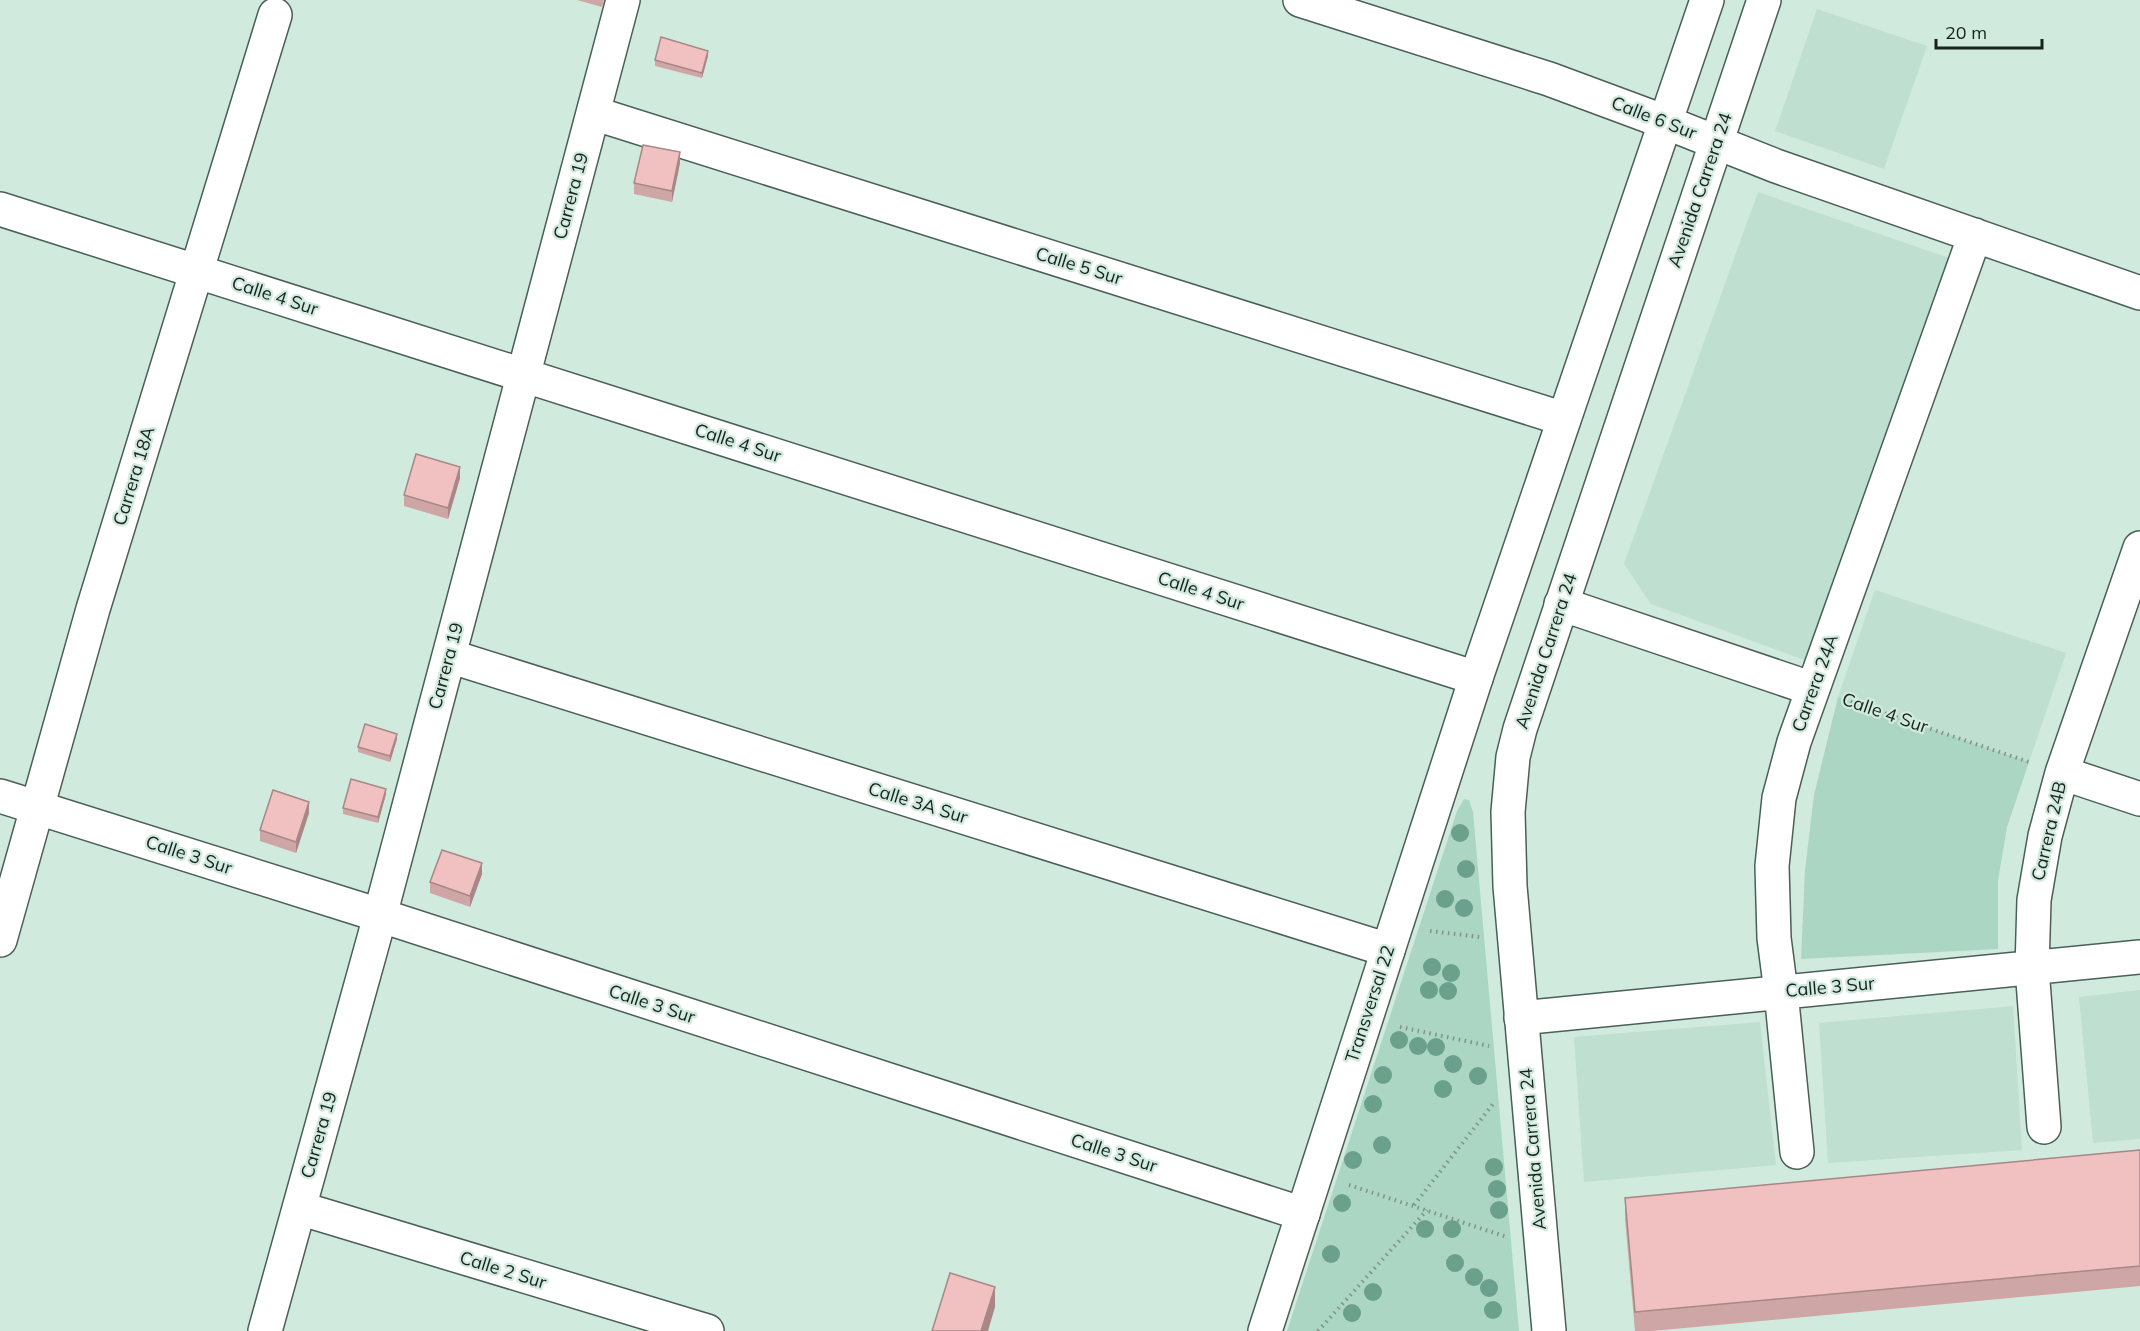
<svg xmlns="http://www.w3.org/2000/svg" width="2140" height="1331" font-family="Mulish,sans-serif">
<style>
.built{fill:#bfdfd0}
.green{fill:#abd6c3}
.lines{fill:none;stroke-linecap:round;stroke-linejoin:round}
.minor-casing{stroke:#4a5f56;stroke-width:36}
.major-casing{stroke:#4a5f56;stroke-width:36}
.path{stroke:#809289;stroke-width:4;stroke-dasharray:1.5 4.5;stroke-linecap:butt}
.minor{stroke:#fff;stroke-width:33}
.major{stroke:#fff;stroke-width:33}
.tree{fill:#6ba08d}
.wall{fill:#cea6a5}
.shaded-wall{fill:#a88786}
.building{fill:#f0c1c0;stroke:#a88786;stroke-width:1.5}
.labels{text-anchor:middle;stroke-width:4.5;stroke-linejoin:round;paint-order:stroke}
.street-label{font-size:18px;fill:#18221d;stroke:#d1eade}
</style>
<rect width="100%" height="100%" fill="#d1eade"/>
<path class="built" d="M1817 9 1927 46 1884 169 1775 131Z
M1758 192 1949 258 1810 662 1651 604 1624 564Z
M1875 590 2066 653 2029 762 1838 697Z
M2140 990V1139L2093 1143 2079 997Z
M2013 1006 2022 1150 1828 1163 1819 1023Z
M1760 1022 1776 1165 1584 1182 1574 1037Z"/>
<path class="green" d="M1838 697 2029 762 2007 827 1998 881V949L1801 959 1805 870 1814 795Z
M1464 799 1469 800 1473 812 1519 1331H1287L1457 811Z"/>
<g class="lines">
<g class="minor-casing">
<path id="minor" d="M1300 0 1549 79 1665 122 1776 166 2140 293
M593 113 1564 419
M0 209 1476 678
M1561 604 1813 689
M449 656 1388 950
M2062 773 2140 799
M0 796 379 915 1303 1214
M0 940 93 609 275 15
M1521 1018 2140 957
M2044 1127 2032 968 2034 900 2045 836 2062 773 2140 548
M1797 1152 1781 992 1774 938 1772 866 1779 798 1794 742 1975 235
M299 1208 707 1331
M265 1331 374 938 623 0"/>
</g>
<g class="major-casing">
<path id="major" d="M1265 1331 1476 678 1707 0
M1549 1331 1510 886 1508 812 1513 757 1520 729 1764 0"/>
</g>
<path class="path" d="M1845 700 2029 762
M1430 931 1480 937
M1400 1027 1489 1046
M1349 1185 1507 1237
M1414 1205 1493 1104
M1318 1331 1427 1210"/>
<use href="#minor" class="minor"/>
<use href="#major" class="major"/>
</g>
<g class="tree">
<circle cx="1460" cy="833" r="9"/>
<circle cx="1466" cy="869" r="9"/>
<circle cx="1445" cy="899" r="9"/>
<circle cx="1464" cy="908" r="9"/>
<circle cx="1432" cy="967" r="9"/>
<circle cx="1451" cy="973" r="9"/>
<circle cx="1429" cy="990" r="9"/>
<circle cx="1448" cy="991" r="9"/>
<circle cx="1399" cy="1040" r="9"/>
<circle cx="1418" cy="1046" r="9"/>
<circle cx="1436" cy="1047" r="9"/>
<circle cx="1453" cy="1064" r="9"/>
<circle cx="1383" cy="1075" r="9"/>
<circle cx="1478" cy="1076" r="9"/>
<circle cx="1443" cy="1089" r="9"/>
<circle cx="1373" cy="1104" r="9"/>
<circle cx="1382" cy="1145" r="9"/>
<circle cx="1353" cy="1160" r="9"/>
<circle cx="1494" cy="1167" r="9"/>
<circle cx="1497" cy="1189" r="9"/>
<circle cx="1342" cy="1203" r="9"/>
<circle cx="1499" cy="1210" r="9"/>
<circle cx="1425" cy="1229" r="9"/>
<circle cx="1452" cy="1229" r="9"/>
<circle cx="1331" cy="1254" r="9"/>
<circle cx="1455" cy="1263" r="9"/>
<circle cx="1474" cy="1277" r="9"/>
<circle cx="1489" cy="1288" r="9"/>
<circle cx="1373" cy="1292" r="9"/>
<circle cx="1493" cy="1310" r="9"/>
<circle cx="1352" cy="1313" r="9"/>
</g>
<path class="wall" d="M577 0H604L602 7Z
M708 56 702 78 655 66V60Z
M680 163 672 202 634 194V183Z
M460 478 448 519 404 506V495Z
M397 739 390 762 358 752V747Z
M386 794 378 823 343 814V808Z
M309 813 296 853 260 841V830Z
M482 874 470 907 430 893V882Z
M2140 1150V1286L1652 1331H1635L1625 1219V1198Z"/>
<path class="shaded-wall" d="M708 51V56L702 78V73Z
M680 152V163L672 202V191Z
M460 467V478L448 519V508Z
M397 734V739L390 762V756Z
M386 789V794L378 823V817Z
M309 802V813L296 853V842Z
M482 863V874L470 907V896Z
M995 1287V1307L988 1331H981Z"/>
<path class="building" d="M661 37 708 51 702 73 655 60Z
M643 145 680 152 672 191 634 183Z
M416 454 460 467 448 508 404 495Z
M365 724 397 734 390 756 358 747Z
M351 779 386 789 378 817 343 808Z
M273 790 309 802 296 842 260 830Z
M442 850 482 863 470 896 430 882Z
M2140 1150V1266L1635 1312 1625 1198Z
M950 1273 995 1287 981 1331H932Z"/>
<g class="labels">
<g class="street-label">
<text transform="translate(1654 118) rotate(21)" y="6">Calle 6 Sur</text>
<text transform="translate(1700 190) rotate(-71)" y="6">Avenida Carrera 24</text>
<text transform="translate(571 196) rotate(-75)" y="6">Carrera 19</text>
<text transform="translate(1079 266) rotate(17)" y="6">Calle 5 Sur</text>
<text transform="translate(275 296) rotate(18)" y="6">Calle 4 Sur</text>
<text transform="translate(738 443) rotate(18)" y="6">Calle 4 Sur</text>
<text transform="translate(134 476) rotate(-73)" y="6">Carrera 18A</text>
<text transform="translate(1201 591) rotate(18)" y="6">Calle 4 Sur</text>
<text transform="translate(1546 651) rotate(-72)" y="6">Avenida Carrera 24</text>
<text transform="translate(446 666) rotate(-75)" y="6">Carrera 19</text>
<text transform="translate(1815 683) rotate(-70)" y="6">Carrera 24A</text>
<text transform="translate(1885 713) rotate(19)" y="6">Calle 4 Sur</text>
<text transform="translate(918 803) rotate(17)" y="6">Calle 3A Sur</text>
<text transform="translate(2049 831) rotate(-77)" y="6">Carrera 24B</text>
<text transform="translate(189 855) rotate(18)" y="6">Calle 3 Sur</text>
<text transform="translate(1830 987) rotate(-5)" y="6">Calle 3 Sur</text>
<text transform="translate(652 1004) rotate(18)" y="6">Calle 3 Sur</text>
<text transform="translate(1370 1004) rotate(-72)" y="6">Transversal 22</text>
<text transform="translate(319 1135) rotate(-74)" y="6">Carrera 19</text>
<text transform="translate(1533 1149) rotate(-95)" y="6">Avenida Carrera 24</text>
<text transform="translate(1114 1153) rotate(18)" y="6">Calle 3 Sur</text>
<text transform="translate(503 1270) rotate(17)" y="6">Calle 2 Sur</text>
</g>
</g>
<path d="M1936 39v9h106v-9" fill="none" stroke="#18221d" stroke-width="3"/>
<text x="1945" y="39" font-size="18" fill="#18221d" stroke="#d1eade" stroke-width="4.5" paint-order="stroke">20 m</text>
</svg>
